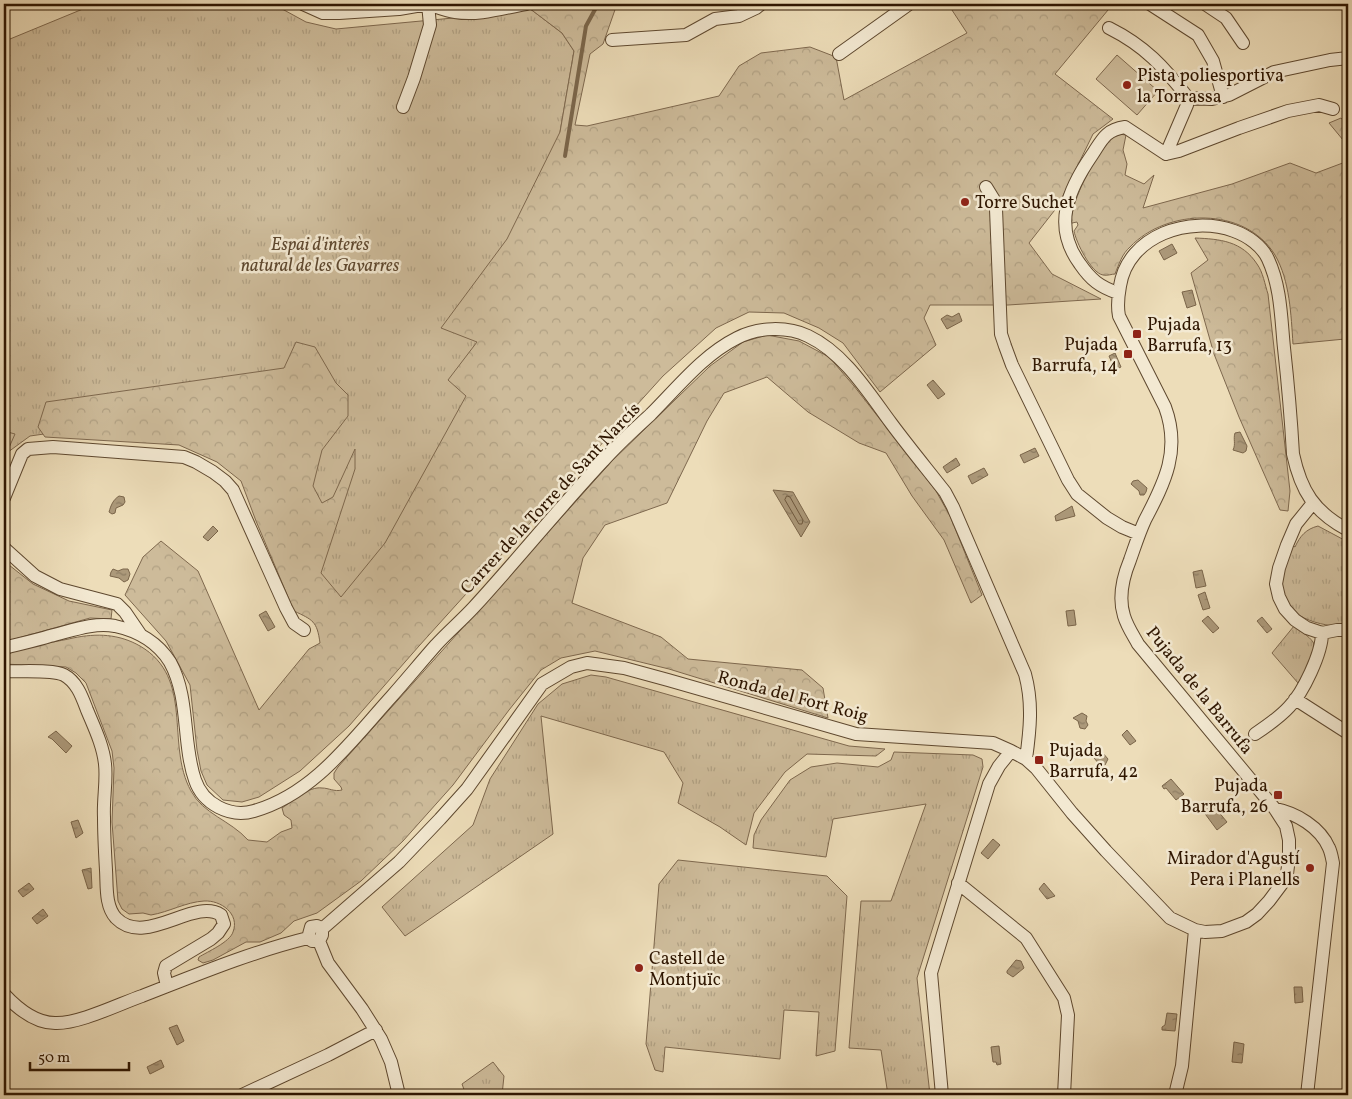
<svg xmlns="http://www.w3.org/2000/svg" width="1352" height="1099" font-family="Vollkorn,serif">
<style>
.grass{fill:url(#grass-tufts);stroke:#7e684e}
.forest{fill:url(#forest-crowns);stroke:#7e684e}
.pitch{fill:#cdbb9a;stroke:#7e684e}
.water{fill:url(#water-ripples);stroke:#7a654a}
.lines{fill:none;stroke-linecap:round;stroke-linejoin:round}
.shore{stroke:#6e583e;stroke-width:1}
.stream{stroke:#7a654a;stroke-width:4}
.minor-casing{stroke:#5e482f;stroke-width:14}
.minor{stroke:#f3e9d2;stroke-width:12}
.poi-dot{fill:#8f2418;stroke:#f3e9d2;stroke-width:2}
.labels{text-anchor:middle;stroke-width:5;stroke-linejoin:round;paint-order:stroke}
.poi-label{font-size:18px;fill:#2f1601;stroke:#f3e9d2;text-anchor:start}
.park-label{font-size:18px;font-style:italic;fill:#5e482f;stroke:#f3e9d2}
.street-label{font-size:18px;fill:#2f1601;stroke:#f3e9d2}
</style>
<defs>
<pattern id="grass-tufts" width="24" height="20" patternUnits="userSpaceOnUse" patternTransform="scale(1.25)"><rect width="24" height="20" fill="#cdbb9a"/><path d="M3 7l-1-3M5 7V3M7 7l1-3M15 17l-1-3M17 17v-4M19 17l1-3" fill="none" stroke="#b0a083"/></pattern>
<pattern id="forest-crowns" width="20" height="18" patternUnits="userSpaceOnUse" patternTransform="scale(1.25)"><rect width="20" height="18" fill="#cdbb9a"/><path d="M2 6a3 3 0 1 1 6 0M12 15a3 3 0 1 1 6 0" fill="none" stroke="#b0a083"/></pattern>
<pattern id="water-ripples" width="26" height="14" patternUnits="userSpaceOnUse" patternTransform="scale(1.25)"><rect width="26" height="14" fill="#ac997a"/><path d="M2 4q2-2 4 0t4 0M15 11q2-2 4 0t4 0" fill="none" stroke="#8c7c62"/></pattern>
</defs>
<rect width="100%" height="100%" fill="#edddb9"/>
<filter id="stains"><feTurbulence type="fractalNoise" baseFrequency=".004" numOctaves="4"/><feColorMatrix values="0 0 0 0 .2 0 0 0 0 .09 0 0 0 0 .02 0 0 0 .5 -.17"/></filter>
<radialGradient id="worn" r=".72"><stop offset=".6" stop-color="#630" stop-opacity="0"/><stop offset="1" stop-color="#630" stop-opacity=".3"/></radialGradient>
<path class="grass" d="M95 4H273L306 22 336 29 485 15 529 8 562 33 574 51 560 132 571 208 347 619 246 482 226 461 186 445 51 433 30 436 4 455V39H10Z
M1318 526 1348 542V627C1320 626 1282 619 1282 583 1282 571 1289 557 1292 545L1295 547C1300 536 1306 529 1318 526Z
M1294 626C1300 631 1309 636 1313 642 1318 651 1303 675 1298 683L1272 653Z
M591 675 606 677 849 746 885 749 876 756 807 754 785 772 754 813 746 845 720 827 678 803 683 783 664 752 541 716 553 834 405 936 382 907 473 825 490 779 538 704 562 684Z
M894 752 973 755 982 759 983 767 917 978 930 1095H888L881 1050 849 1048 861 901H891L926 804 833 819 826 857 753 848 754 835 761 820 790 780 811 767 837 763 878 767 891 760Z
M678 860 827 876 847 896 835 1051 816 1056 819 1012 784 1010 780 1059 665 1047 663 1072 655 1070 646 1044 659 884Z
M493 1062 504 1076 502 1095H466L462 1084Z"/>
<path class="forest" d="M543 4H617L603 44 590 54 575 125 587 126 719 96 739 66 761 53 810 47 836 57 844 100 967 33 948 4H1113L1055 74 1113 119 1093 134 1058 206 1029 243 1052 274 1101 299 1008 305H930L924 318 936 345 880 392 843 343 819 328 784 313 749 312 716 328 663 376 419 646 349 726 300 771 259 797 242 802 223 800 207 785 201 771 197 750 190 685 166 641 125 595 143 557 161 541 198 571 259 710 309 649 320 643C317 621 313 620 294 611L256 521 241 481 217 462 179 445 45 437 38 427 46 402 284 368 296 342 315 347 336 383 348 395V416L322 450 313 486 322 503 333 497 355 449V469L321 573 341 597 385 543 466 396 448 380 477 342 441 328 507 239 560 132 574 51 562 33 529 8Z
M1341 118 1348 126V146L1329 123Z
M1119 134 1126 135 1123 150 1127 164 1125 175 1144 184 1154 175 1143 208 1232 184 1290 163 1316 173 1348 161V341L1345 339 1293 344C1291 315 1290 281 1275 255 1245 206 1167 208 1130 247 1122 254 1119 264 1115 274 1112 274 1107 276 1103 275 1091 273 1076 242 1074 231L1078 225 1077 222 1072 223 1070 227C1073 193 1093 164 1111 135Z
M1195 238C1220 239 1242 241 1257 264 1263 272 1265 285 1268 294L1290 491 1288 511 1280 510 1239 417 1214 354 1191 273 1208 260Z
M767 335 799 341 829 357 854 386 936 491 950 516 982 595 971 603 944 540 912 496 886 453 859 443 808 412 767 377 724 393 707 421 667 503 605 525 583 558 572 603 661 637 688 659 802 670 823 688 828 718 669 669 595 651 561 658 541 670 509 710 453 785 403 841 361 881 317 913 294 921 281 933 260 942H246L213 960 203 963 198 960 199 957C207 952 230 942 233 932 240 914 221 900 204 901 186 902 169 912 151 915L143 913 129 914 122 909 118 901 112 822 114 768 112 751 86 683 76 673 66 667 4 664V657C15 647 57 642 73 638 97 633 119 634 140 646 195 678 165 744 191 791 203 814 230 820 248 840L267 842 281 832 292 828 291 820 284 815 282 808C293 801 309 786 322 788 329 788 334 792 342 790L341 787 334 779V773L338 767 612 461 710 366 743 342Z
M4 431 15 434 4 459Z
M4 561 33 584 69 601 112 610 111 619 90 618 4 642Z"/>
<path class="pitch" d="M1117 55 1158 91 1137 115 1096 79Z"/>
<path class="water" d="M1172 244 1177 253 1164 260 1159 251Z
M1192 290 1196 305 1187 308 1182 292Z
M959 313 962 321 947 329 941 319 947 315 952 317Z
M1115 353 1121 367 1115 370 1109 356Z
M933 380 945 394 938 399 927 385Z
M1240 432 1247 446 1246 451 1243 453 1233 450C1236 444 1233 439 1235 433Z
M1035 448 1039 456 1024 463 1020 455Z
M956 458 960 465 947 473 943 467Z
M984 468 988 475 972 484 968 476Z
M1138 480 1147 488 1146 492 1144 495H1140L1139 491 1131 484 1133 481Z
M773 490 793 492 810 522 801 537Z
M119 496 124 497 125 502 123 505 116 508 115 513 112 514 109 512C111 505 113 500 119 496Z
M1072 506 1075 516 1056 521 1055 516Z
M213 526 218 531 208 541 203 537Z
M113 569 118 571 123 569H128L130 574 128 580 124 582 119 578 110 576 111 572Z
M1202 570 1206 586 1196 588 1193 572Z
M1205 592 1210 608 1203 610 1198 595Z
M1074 610 1076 625 1068 626 1066 611Z
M266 611 275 627 268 631 259 615Z
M1208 616 1219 628 1213 633 1202 621Z
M1262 617 1272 629 1267 633 1257 621Z
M1082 713 1087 716 1086 721 1088 725 1085 729 1080 728 1078 721 1073 718Z
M1127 730 1136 741 1130 745 1122 735Z
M56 731 72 746 66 753 52 739 48 737Z
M1096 745 1108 759 1105 765H1100L1088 751Z
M1171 779 1184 794 1176 800 1166 788 1164 789 1162 786Z
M1212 804 1227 822 1217 830 1203 811Z
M78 820 83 833 76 838 71 822Z
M993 839 1000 845 988 859 981 853Z
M91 868 92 888 88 889 82 870Z
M29 883 34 889 23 897 18 891Z
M1044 883 1055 896 1047 899 1039 889Z
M43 909 48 916 37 924 32 918Z
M1016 960 1021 961 1024 968 1013 977 1007 973V971Z
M1294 987H1302L1303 1002 1295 1003Z
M1167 1013 1177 1014 1175 1031 1162 1030V1027L1165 1025Z
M177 1025 184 1041 177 1045 169 1028Z
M1234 1042 1244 1044 1242 1063 1232 1062Z
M999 1046 1001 1064 997 1065 996 1062H993L991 1047Z
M161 1060 164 1067 150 1074 147 1067Z"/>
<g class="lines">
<path class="shore" d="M787 496 790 497 803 520 802 524H799L785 500Z"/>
<path class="stream" d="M565 156 586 26 598 4"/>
<g class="minor-casing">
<path id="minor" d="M303 4 323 13H339L399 9 428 4
M428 4C437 7 446 11 455 12 479 16 503 8 526 4
M1150 4 1198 35 1213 61 1223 97
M1205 4 1226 18 1243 43
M1109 28C1145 46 1164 67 1188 98L1187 105 1166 154
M612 40 686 35 715 19 739 16 756 8 761 4
M839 54 909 4
M1188 98 1212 99 1229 95 1274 72 1330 60 1348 58
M403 107 414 78 430 25 428 4
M1166 154 1179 151 1239 128 1288 111 1319 105 1333 109
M986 187 994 200 996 209 1001 334 1005 346 1012 365 1068 480 1077 494 1107 518 1122 527 1139 534
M1118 293C1100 287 1091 280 1080 264 1052 226 1068 190 1092 155 1102 140 1105 130 1125 127L1166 154
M4 498 22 454 28 449 53 447 184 457 196 462 213 472 225 481 233 490 286 608 294 623 304 630
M1313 503 1296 524 1287 545 1279 568 1276 584 1279 597 1285 609 1295 620 1307 628 1322 633 1337 630H1348
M4 548 35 576 60 589 117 604 125 612 140 634
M4 648C19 644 34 641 50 636 71 631 93 622 115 626 138 631 158 643 170 662 190 698 182 743 195 780 203 804 230 818 254 811 314 794 352 740 392 696 407 679 421 662 436 645 448 632 462 620 474 607 518 559 559 508 603 461 618 444 635 429 651 414 678 387 703 355 737 338 758 327 787 326 808 336 844 353 868 392 891 423 908 446 927 469 945 492L953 507 1025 674C1033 703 1030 730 1026 759
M4 671C18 672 53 669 64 675 77 682 82 697 87 710 94 727 103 745 105 764 107 781 103 799 104 817 104 835 105 853 106 870 107 886 105 906 116 918 145 948 194 897 221 915L224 924 218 933 211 939 166 966 164 973 167 986
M1295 699 1348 733
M1255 734C1267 726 1279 718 1289 707 1303 693 1322 653 1322 633
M1275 809C1296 813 1320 827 1329 848 1331 852 1332 858 1333 863L1307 1095
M958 883 1026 938 1064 998 1068 1015 1064 1095
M317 926 322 929V935L319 941H312L308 938 311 927Z
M322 929 399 862 440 819 467 789 542 684 571 667 587 663 624 668 668 680 856 734 993 743 1011 751 1026 759 1036 768 1072 813 1106 851 1170 918 1195 930 1205 932 1222 931 1246 922 1257 914 1269 901 1284 881 1287 874 1289 858V840L1286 826 1275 809 1138 644C1133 635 1127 626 1124 616 1118 597 1123 577 1130 560 1135 546 1139 533 1145 520 1165 482 1181 450 1165 407L1119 316C1117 306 1118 297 1120 286 1128 235 1190 215 1234 231 1248 236 1262 246 1268 259 1281 287 1281 318 1284 348 1288 384 1291 419 1293 454 1301 491 1314 512 1348 530
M319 941 328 963 362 1009 381 1039 391 1062 399 1095
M4 994C17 1008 35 1023 55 1023 79 1024 119 1004 142 996 196 975 251 952 308 938
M242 1095 328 1055 376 1030
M942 1095 931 973 989 784 999 766 1011 751
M1175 1095 1182 1066 1195 930"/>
</g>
<use href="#minor" class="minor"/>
</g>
<g class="poi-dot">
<circle cx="1127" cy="85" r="5"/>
<circle cx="965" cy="202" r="5"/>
<rect x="1132" y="329" width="10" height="10" rx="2.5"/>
<rect x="1123" y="349" width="10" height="10" rx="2.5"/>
<rect x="1034" y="755" width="10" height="10" rx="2.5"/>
<rect x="1273" y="790" width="10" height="10" rx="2.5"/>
<circle cx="1310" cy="868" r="5"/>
<circle cx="639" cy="968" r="5"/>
</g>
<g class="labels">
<g class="poi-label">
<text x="1137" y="81">Pista poliesportiva<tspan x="1137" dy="21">la Torrassa</tspan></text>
<text x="975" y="208">Torre Suchet</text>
<text x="1147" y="330">Pujada<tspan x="1147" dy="21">Barrufa, 13</tspan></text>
<text x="1118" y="350" text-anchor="end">Pujada<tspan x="1118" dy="21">Barrufa, 14</tspan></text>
<text x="1049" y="756">Pujada<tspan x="1049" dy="21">Barrufa, 42</tspan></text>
<text x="1268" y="791" text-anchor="end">Pujada<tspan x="1268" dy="21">Barrufa, 26</tspan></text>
<text x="1300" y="864" text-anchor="end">Mirador d'Agustí<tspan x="1300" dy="21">Pera i Planells</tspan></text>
<text x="649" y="964">Castell de<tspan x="649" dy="21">Montjuïc</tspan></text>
</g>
<g class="park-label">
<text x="320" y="250">Espai d'interès<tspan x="320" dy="21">natural de les Gavarres</tspan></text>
</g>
<g class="street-label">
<text transform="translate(550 498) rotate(-47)" y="6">Carrer de la Torre de Sant Narcís</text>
<text transform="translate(1200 690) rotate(51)" y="6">Pujada de la Barrufa</text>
<text transform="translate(793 696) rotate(15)" y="6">Ronda del Fort Roig</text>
</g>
</g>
<rect width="1352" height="1099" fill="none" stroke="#edddb9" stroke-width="20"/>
<rect x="5" y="5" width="1342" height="1089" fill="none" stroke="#2f1601" stroke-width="2.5"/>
<rect x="10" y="10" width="1332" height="1079" fill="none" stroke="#2f1601"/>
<path d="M30 1062v8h99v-8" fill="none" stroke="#2f1601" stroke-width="2.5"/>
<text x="38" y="1062" font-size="15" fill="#2f1601" stroke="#f3e9d2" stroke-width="4" paint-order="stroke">50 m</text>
<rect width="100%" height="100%" filter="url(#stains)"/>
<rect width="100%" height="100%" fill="url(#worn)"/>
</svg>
